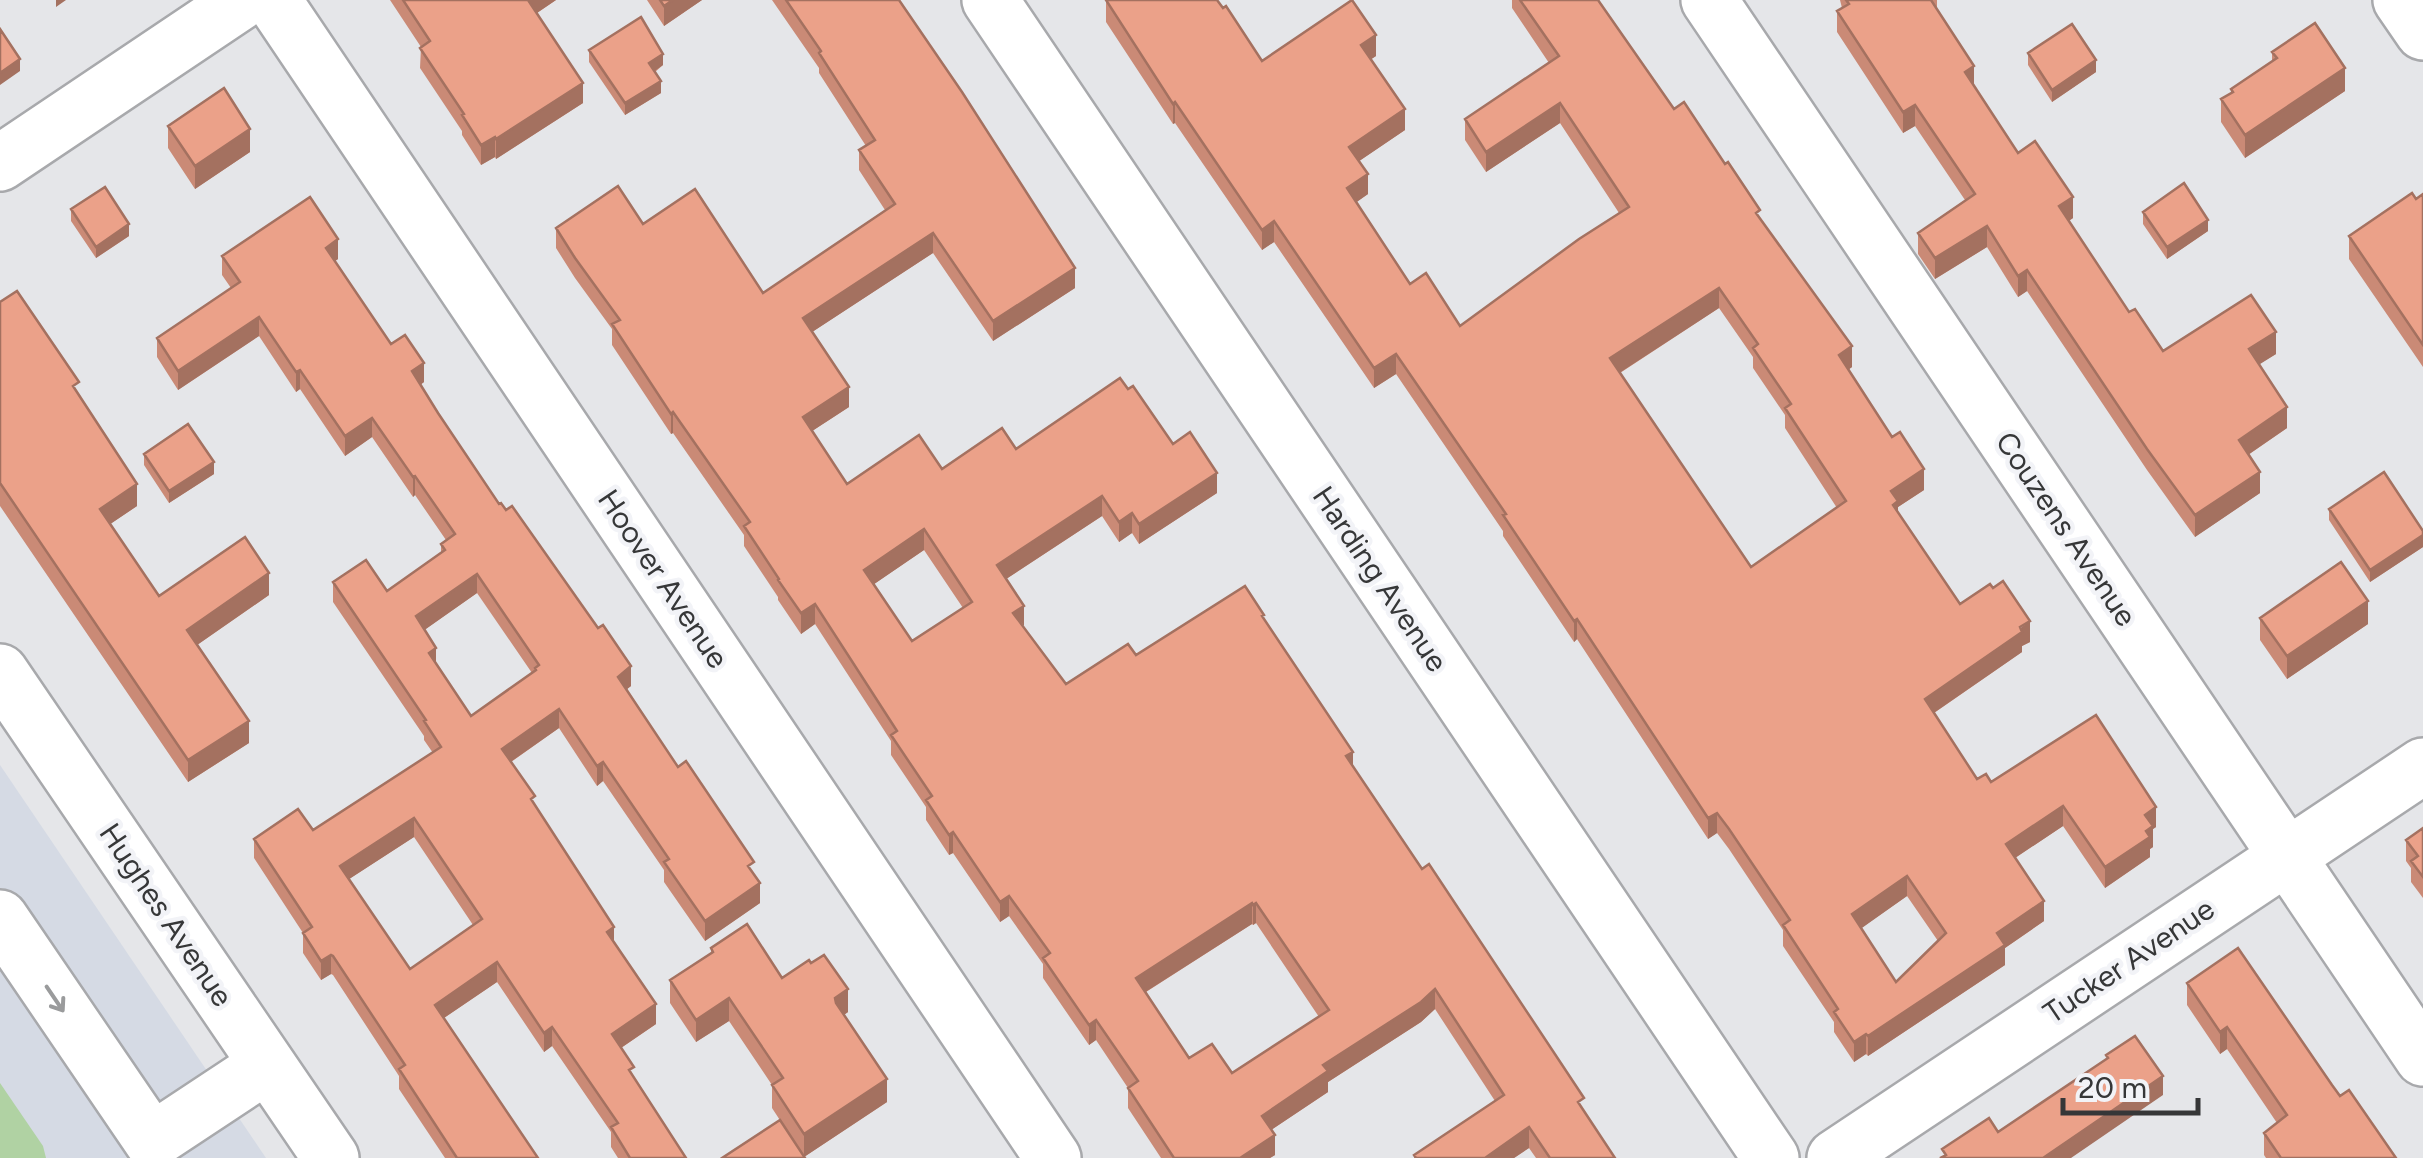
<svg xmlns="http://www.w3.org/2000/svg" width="2423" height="1158" font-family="Figtree,sans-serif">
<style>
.built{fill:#d5dae4}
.green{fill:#b0d2a3}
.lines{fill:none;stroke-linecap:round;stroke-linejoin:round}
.minor-casing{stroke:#a8a9ac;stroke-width:60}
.minor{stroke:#fff;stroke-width:55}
.wall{fill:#ca8a76;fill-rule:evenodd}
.shaded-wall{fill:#a47160}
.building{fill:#eba189;stroke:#a47160;stroke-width:2.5;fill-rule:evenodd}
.oneway{stroke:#9a9b9c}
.labels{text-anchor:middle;stroke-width:9;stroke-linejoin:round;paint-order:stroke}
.street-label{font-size:30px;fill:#363738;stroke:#f2f3f7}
</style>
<rect width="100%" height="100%" fill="#e5e6e9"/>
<path class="built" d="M0 765 266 1158H0Z"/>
<path class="green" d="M0 1083 43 1146 46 1158H0Z"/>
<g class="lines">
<g class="minor-casing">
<path id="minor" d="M273 0 1053 1158
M990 0 1771 1158
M1709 0 2423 1058
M2401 0 2423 32
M0 163 243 0
M0 672 331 1158
M0 918 152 1141 267 1065
M1835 1158 2423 766"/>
</g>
<use href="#minor" class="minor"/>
</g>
<path class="wall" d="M390 0H556L537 13 583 103 496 159 495 157 481 165 462 135V131L420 68 421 47Z
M647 0H702L664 26Z
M772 0H899L1075 288 993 341 933 253 812 332 849 407 812 431 847 484 942 469 1016 449 1128 389 1173 444 1217 493 1139 544 1132 533 1119 542 1102 516 1006 579 1023 626 1066 684 1136 655 1264 619 1353 766 1615 1158H1536L1529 1148 1514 1158H1414V1155L1495 1101 1435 1009 1421 1022 1328 1082V1092L1271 1130 1275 1155 1270 1158H1161L1128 1108V1088L1096 1040 1089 1045 1043 978V964L1009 916 1000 922 953 853 949 855 926 820V807L891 755V741L815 624 801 634 778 600V597L744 546V535L673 433 671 434 612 345V329L575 278 556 248V228L643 224 763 293 885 210 859 170V150L866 146 819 73V68ZM924 550 963 608 912 641 874 584ZM1256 923 1319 1017 1232 1073 1189 1058 1146 992 1252 924 1253 925Z
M1106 0 1262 61 1376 56 1371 59 1405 130 1359 161 1368 194 1356 202 1410 284 1460 326 1619 213 1560 123 1486 172 1465 140V119L1549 63 1512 8V0H1598L1674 109 1760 218 1852 367 1848 370 1924 490 1898 507V513L1960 604 2030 642 2022 646V652L1934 713 1977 779 2156 827 2153 829V847L2150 849V857L2105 888 2063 826 2015 858 2044 921 2005 948V965L1868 1056 1866 1054 1854 1062 1834 1032V1022L1783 946V930L1729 849 1717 833 1708 839 1577 639 1574 642 1503 536V531L1396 374 1374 388 1274 242 1262 250 1175 123 1173 124 1106 22ZM1719 308 1753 357V368L1785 415V428L1837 508 1751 567 1620 373ZM1907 896 1938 941 1896 982 1861 928Z
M1840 0H1937V10L1974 86 2018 153 2073 218 2069 221 2129 312 2163 351 2276 354 2259 364 2287 428 2248 455 2260 493 2195 537 2147 470 2027 291 2018 297 1987 247 1935 279 1918 254V233L1965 200 1915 126 1903 133 1837 32V11L1842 8Z
M589 50 663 65 655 72 661 93 625 115 589 62Z
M2272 52 2345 91 2245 158 2221 122V99L2231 93V89L2272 62Z
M2028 53 2096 72 2052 102 2028 65Z
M168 126 250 152 195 189 168 148Z
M2423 194V367L2349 259V236Z
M71 209 129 236 96 258 71 221Z
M2143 212 2208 231 2167 259 2143 224Z
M222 256 338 259 335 261 391 344 424 382 420 385 499 504 631 686 627 689 678 767 754 875 760 903 705 941 664 882V870L603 781 597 786 559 728 511 762 535 806 614 942 656 1024 621 1048 634 1078 686 1158H618L611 1147V1132L552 1046 544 1052 497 982 444 1018 538 1158H445L399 1089V1076L333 975 331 974 321 980 303 953V933L254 858V839L313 830 433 753 424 740V736L333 602V582L387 591 441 553V544L446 540 415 495 413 497 372 437 345 456 300 389 296 392 259 336 178 390 157 357V338L231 288 222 275ZM477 593 532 673 471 716 436 664 424 630ZM414 837 473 925 410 969 349 879Z
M0 302 79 396 137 506 110 524 159 596 269 595 197 645 249 743 188 782 0 506Z
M144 454 214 474 169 503 144 465Z
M2329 509 2423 531V547L2370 582 2329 520Z
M2260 618 2368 624 2287 679 2260 640Z
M2423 828V898L2411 882V868L2406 861V840Z
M711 948 782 978 848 1012 844 1015 887 1102 804 1157 772 1108V1085L729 1021 696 1042 670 1003V980L711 953Z
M2187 983 2340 1096 2396 1158H2266L2264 1155V1133L2277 1123 2227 1049 2220 1054 2187 1005Z"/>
<path class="shaded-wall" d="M56 0H66L56 7Z
M528 0H556L528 19Z
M673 0H702L664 26V6Z
M1376 35V56L1361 66V45Z
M663 54V65L649 75V63Z
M20 59V71L0 85V73Z
M2096 60V72L2052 102V90Z
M1974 66V87L1965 72Z
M2345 68V91L2245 158V135Z
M661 81V93L625 115V103Z
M583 83V103L496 159V139Z
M1175 102V123L1173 124V104Z
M1560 103V123L1486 172V152Z
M1915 105V126L1903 133V112Z
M1405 109V130L1349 168V147Z
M250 129V152L195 189V166Z
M495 137V157L481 165V145Z
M1368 174V194L1347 209V188Z
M2073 197V218L2059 227V206Z
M2208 220V231L2167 259V247Z
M1274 221V242L1262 250V230Z
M129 224V236L96 258V247Z
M1987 226V247L1935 279V258Z
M933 233V253L803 338V318Z
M338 239V259L326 267V248Z
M1075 268V288L993 341V321Z
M2027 270V291L2018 297V276Z
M1719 288V308L1610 379V358Z
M259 317V336L178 390V371Z
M2276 332V354L2249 371V349Z
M1852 346V367L1839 376V355Z
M1396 354V374L1374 388V368Z
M424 363V382L412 391V371Z
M300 370V389L296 392V372Z
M849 387V407L803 437V417Z
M2287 407V428L2239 461V440Z
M673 412V433L671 434V414Z
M372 418V437L345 456V436Z
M214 462V474L169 503V491Z
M1924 469V490L1898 507V522L1893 525 1891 491Z
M2260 472V493L2195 537V515Z
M1217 473V493L1139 544V524Z
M415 476V495L413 497V477Z
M137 484V506L100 531V509Z
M1102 496V516L997 585V565Z
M1132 513V533L1119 542V522Z
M924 529V550L864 591V570Z
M2423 535V547L2370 582V570Z
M269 573V595L187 652V630Z
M477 574V593L416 636V616Z
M2368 601V624L2287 679V656Z
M815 604V624L801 634V613Z
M1024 606V626L1013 613Z
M1577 619V639L1574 642V621Z
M2030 621V642L2022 646V652L1925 719V699Z
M436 648V668L429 653Z
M631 666V686L618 696V677Z
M559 709V728L502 768V749Z
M249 721V743L188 782V760Z
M1353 752V772L1346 756Z
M603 762V781L597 786V766Z
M2063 806V826L2006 864V844Z
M2156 807V827L2153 829V847L2150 849V857L2105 888V867L2145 815Z
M1717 813V833L1708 839V818Z
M414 818V837L340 885V866Z
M953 832V853L949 855V835Z
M1907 876V896L1852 935V914Z
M760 883V903L705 941V921Z
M1009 896V916L1000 922V902Z
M2044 901V921L2005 948V965L1868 1056V1036L1997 933Z
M1252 903V924L1136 998V978Z
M1256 903V923L1253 925V905Z
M614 927V946L607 932Z
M331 955V974L321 980V961Z
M497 962V982L435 1024V1005Z
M848 989V1012L835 1021V998Z
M1435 989V1009L1421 1022 1328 1082V1092L1262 1136V1116L1323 1065Z
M729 998V1021L696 1042V1020Z
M656 1004V1024L612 1054V1034Z
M1096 1020V1040L1089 1045V1025Z
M552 1027V1046L544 1052V1033Z
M2227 1027V1049L2220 1054V1032Z
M1866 1034V1054L1854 1062V1042Z
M2163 1076V1095L2071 1158H2043Z
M887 1079V1102L804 1157V1134Z
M1529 1127V1148L1514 1158H1485Z
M1275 1135V1155L1270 1158H1240Z"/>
<path class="building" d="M403 0H528L583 83 496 139 495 137 481 145 462 115 464 114 420 48 430 41Z
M660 0H673L664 6Z
M786 0H899L962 92 1075 268 993 321 933 233 803 318 849 387 803 417 847 484 919 435 942 469 1002 428 1016 449 1120 378 1128 389 1133 386 1173 444 1190 432 1217 473 1139 524 1132 513 1119 522 1102 496 997 565 1024 606 1013 613 1066 684 1128 644 1136 655 1245 586 1264 615 1262 616 1353 752 1346 756 1422 869 1429 864 1584 1098 1578 1102 1615 1158H1550L1529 1127 1485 1158H1416L1414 1155 1504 1095 1435 989 1421 1002 1323 1065 1328 1071 1262 1116 1275 1135 1240 1158H1174L1128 1088 1138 1081 1096 1020 1089 1025 1043 958 1050 953 1009 896 1000 902 953 832 949 835 926 800 932 796 891 735 897 731 815 604 801 613 778 580 779 579 744 526 750 522 673 412 671 414 612 324 620 320 575 258 556 228 618 186 643 224 695 189 763 293 895 204 859 150 875 140 819 53 821 51ZM924 529 972 602 912 641 864 570ZM1252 903 1253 905 1256 903 1329 1010 1232 1073 1212 1044 1189 1058 1136 978Z
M1106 0H1217L1223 8 1226 6 1262 61 1352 0 1376 35 1361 45 1405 109 1349 147 1368 174 1347 188 1410 284 1426 273 1460 326 1579 239 1629 207 1560 103 1486 152 1465 119 1559 56 1520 0H1598L1674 109 1684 102 1725 164 1728 162 1760 210 1756 213 1852 346 1839 355 1892 437 1900 432 1924 469 1891 491 1898 501 1893 505 1960 604 1990 584 1993 588 2003 581 2030 621 2020 627 2022 632 1925 699 1977 779 1986 774 1991 782 2096 715 2156 807 2145 815 2153 826 2146 831 2150 837 2105 867 2063 806 2006 844 2044 901 1997 933 2005 945 1868 1036 1866 1034 1854 1042 1834 1012 1838 1009 1783 925 1790 920 1729 829 1717 813 1708 818 1577 619 1574 621 1503 515 1506 514 1396 354 1374 368 1274 221 1262 230 1175 102 1173 104ZM1719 288 1758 344 1753 348 1791 404 1785 408 1846 501 1751 567 1610 358ZM1907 876 1946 933 1896 982 1852 914Z
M1846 0H1931L1974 66 1965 72 2018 153 2035 141 2073 197 2059 206 2129 312 2135 309 2163 351 2251 295 2276 332 2249 349 2287 407 2239 440 2260 472 2195 515 2147 449 2027 270 2018 276 1987 226 1935 258 1918 233 1975 194 1915 105 1903 112 1837 11 1849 4Z
M641 17 663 54 649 63 661 81 625 103 589 50Z
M2315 23 2345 68 2245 135 2221 99 2233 92 2231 89 2277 58 2272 52Z
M2072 24 2096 60 2052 90 2028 53Z
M0 29 20 59 0 73Z
M224 88 250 129 195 166 168 126Z
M2184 183 2208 220 2167 247 2143 212Z
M105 187 129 224 96 247 71 209Z
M2412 193 2416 199 2423 194V345L2349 236Z
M310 197 338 239 326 248 391 344 405 335 424 363 412 371 438 413 499 504 501 503 506 510 512 506 598 628 603 625 631 666 618 677 678 767 686 761 754 862 748 866 760 883 705 921 664 862 669 859 603 762 597 766 559 709 502 749 535 796 531 799 614 927 607 932 656 1004 612 1034 634 1067 629 1070 686 1158H630L611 1127 618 1123 552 1027 544 1033 497 962 435 1005 538 1158H457L399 1069 405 1065 333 956 331 955 321 961 303 933 312 927 254 839 298 809 313 830 441 747 424 721 426 720 333 582 366 560 387 591 445 550 441 544 455 534 415 476 413 477 372 418 345 436 300 370 296 372 259 317 178 371 157 338 240 282 222 256ZM477 574 539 665 535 668 536 670 471 716 429 653 436 648 416 616ZM414 818 482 919 410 969 340 866Z
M17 291 79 382 73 386 137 484 100 509 159 596 245 537 269 573 187 630 249 721 188 760 0 483V302Z
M188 424 214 462 169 491 144 454Z
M2384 472 2423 531V535L2370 570 2329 509Z
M2341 562 2368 601 2287 656 2260 618Z
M2423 828V877L2411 861 2418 856 2406 840Z
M747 924 782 978 809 960 811 963 824 955 848 989 835 998 836 1003 887 1079 804 1134 772 1085 783 1078 729 998 696 1020 670 980 713 952 711 948Z
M2238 948 2332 1085 2340 1096 2349 1090 2396 1158H2281L2264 1133 2287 1115 2227 1027 2220 1032 2187 983Z
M2135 1036 2163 1076 2043 1158H1940L1946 1155 1942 1149 1989 1118 1998 1132 2108 1058 2106 1055Z
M780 1120 805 1158H722Z"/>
<defs><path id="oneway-shaft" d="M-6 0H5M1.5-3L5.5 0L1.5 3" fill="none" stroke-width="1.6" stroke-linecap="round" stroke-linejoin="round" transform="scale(2.5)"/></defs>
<use class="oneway" href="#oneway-shaft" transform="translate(55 999) rotate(56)"/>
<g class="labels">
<g class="street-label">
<text transform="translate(2066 529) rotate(56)" y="10">Couzens Avenue</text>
<text transform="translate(663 579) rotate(56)" y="10">Hoover Avenue</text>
<text transform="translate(1380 579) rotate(56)" y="10">Harding Avenue</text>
<text transform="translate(166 915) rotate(56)" y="10">Hughes Avenue</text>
<text transform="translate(2129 961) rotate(-34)" y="10">Tucker Avenue</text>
</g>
</g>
<path d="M2063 1098v15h135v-15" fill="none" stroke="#363738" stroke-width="5"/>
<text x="2078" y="1098" font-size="30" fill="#363738" stroke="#f2f3f7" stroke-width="8" paint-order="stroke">20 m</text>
</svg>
